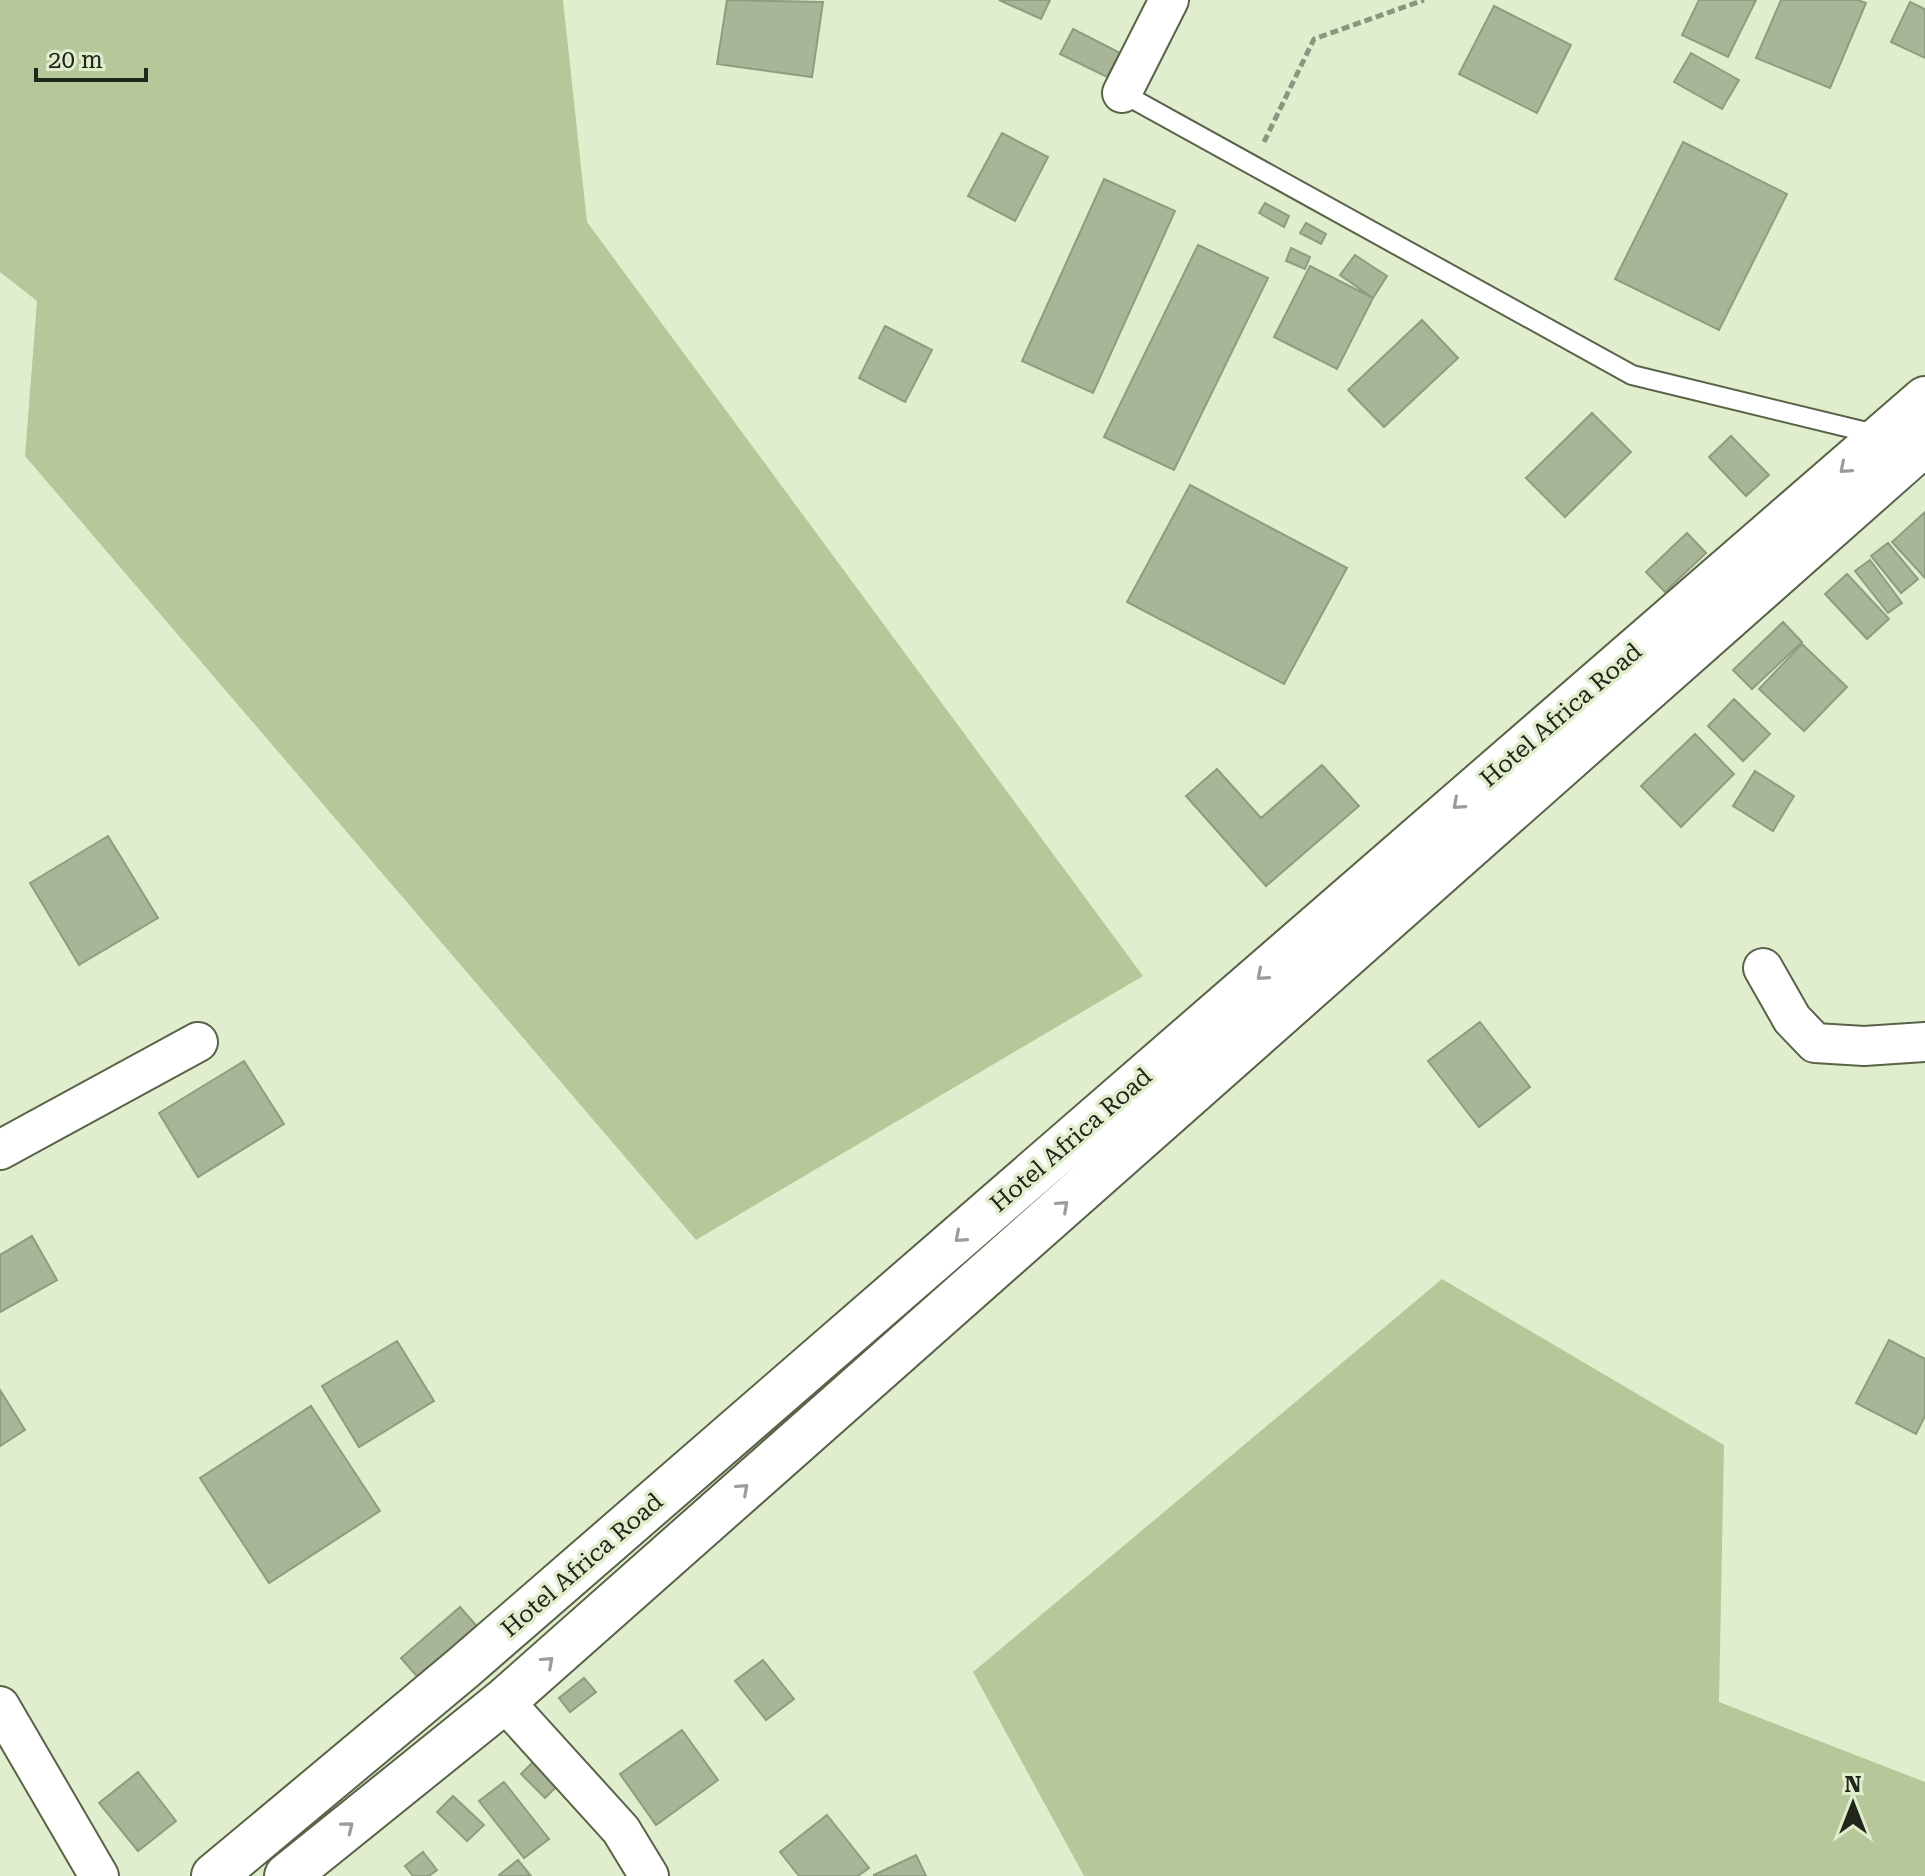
<svg xmlns="http://www.w3.org/2000/svg" width="1925" height="1876" font-family="'Roboto Serif',serif">
<style>
.green{fill:#b6c89a}
.building{fill:#a9b597;stroke:#909c7f;stroke-width:2}
.lines{fill:none;stroke-linecap:round;stroke-linejoin:round}
.lane-casing{stroke:#586348;stroke-width:22}
.street-casing{stroke:#586348;stroke-width:42}
.secondary-casing{stroke:#586348;stroke-width:48}
.path{stroke:#8c967f;stroke-width:5;stroke-dasharray:8 4;stroke-linecap:butt}
.lane{stroke:#fff;stroke-width:18}
.street{stroke:#fff;stroke-width:38}
.secondary{stroke:#fff;stroke-width:44}
.oneway{stroke:#9b9d98}
.labels{text-anchor:middle;stroke-width:7;stroke-linejoin:round;paint-order:stroke}
.street-label{font-size:24px;fill:#21261a;stroke:#e1eece}
</style>
<rect width="100%" height="100%" fill="#e1eece"/>
<path class="green" d="M0 0H563L587 222 1143 976 696 1240 25 456 37 301 0 272Z
M1442 1279 1724 1445 1719 1702 1925 1782V1876H1084L973 1672Z"/>
<path class="building" d="M727 0 823 2 812 77 717 64Z
M999 0H1050L1041 19Z
M1699 0H1756L1728 57 1682 35Z
M1781 0H1858L1866 3 1830 88 1756 58Z
M1910 2 1925 9V58L1891 42Z
M1494 6 1571 45 1537 113 1459 74Z
M1073 29 1120 53 1107 77 1060 54Z
M1691 53 1739 80 1722 109 1674 82Z
M1002 133 1048 157 1015 221 968 196Z
M1683 142 1787 194 1719 330 1615 279Z
M1104 179 1175 211 1093 393 1022 361Z
M1265 203 1289 216 1284 227 1259 213Z
M1306 223 1326 234 1321 244 1300 233Z
M1198 245 1268 278 1174 470 1104 437Z
M1291 248 1310 257 1305 269 1286 261Z
M1355 255 1387 276 1373 298 1340 275Z
M1310 266 1373 298 1337 369 1274 337Z
M1422 320 1458 358 1384 427 1348 390Z
M885 326 932 350 905 402 859 378Z
M1592 413 1631 452 1565 517 1526 478Z
M1731 436 1769 475 1746 496 1709 457Z
M1190 485 1347 568 1284 684 1127 602Z
M1925 512V578L1892 542Z
M1687 533 1706 553 1665 592 1646 572Z
M1888 543 1918 579 1901 593 1871 556Z
M1870 560 1902 603 1888 613 1855 571Z
M1847 574 1889 619 1867 639 1825 594Z
M1783 622 1802 642 1752 689 1733 670Z
M1802 644 1847 687 1804 731 1759 689Z
M1734 699 1770 734 1743 761 1708 726Z
M1695 734 1734 774 1681 827 1641 786Z
M1322 765 1359 806 1266 886 1186 796 1217 769 1261 818Z
M1755 771 1794 796 1773 831 1733 806Z
M108 836 158 918 79 965 30 883Z
M1480 1022 1530 1087 1479 1127 1428 1061Z
M244 1061 284 1124 198 1177 159 1113Z
M32 1236 57 1280 0 1312V1255Z
M1889 1340 1925 1359V1416L1916 1434 1856 1403Z
M397 1341 434 1401 359 1447 322 1386Z
M0 1390 25 1430 0 1446Z
M311 1406 380 1511 269 1583 200 1478Z
M460 1607 488 1639 429 1690 401 1658Z
M763 1660 794 1699 766 1720 735 1681Z
M584 1678 596 1692 570 1712 559 1698Z
M682 1730 718 1780 656 1825 620 1774Z
M536 1759 560 1783 545 1798 521 1774Z
M138 1772 176 1821 138 1851 99 1803Z
M504 1782 549 1839 524 1858 479 1801Z
M453 1796 484 1825 467 1841 437 1812Z
M827 1815 869 1868 858 1876H799L780 1852Z
M423 1852 437 1870 429 1876H413L405 1866Z
M916 1855 926 1876H874V1875Z
M518 1860 531 1876H500L499 1875Z"/>
<g class="lines">
<g class="lane-casing">
<path id="lane" d="M1122 93 1632 375 1879 435"/>
</g>
<g class="street-casing">
<path id="street" d="M1122 93 1169 0
M1763 968 1792 1019 1815 1043 1864 1046 1925 1042
M0 1150 198 1042
M504 1701 621 1830 649 1876
M0 1706 99 1876"/>
</g>
<g class="secondary-casing">
<path id="secondary" d="M214 1876 463 1668 1925 399
M287 1876 504 1701 1925 443"/>
</g>
<path class="path" d="M1264 142 1314 39 1424 0"/>
<use href="#lane" class="lane"/>
<use href="#street" class="street"/>
<use href="#secondary" class="secondary"/>
</g>
<defs><path id="oneway-chevron" d="M-2-3.5L2.5 0L-2 3.5" fill="none" stroke-width="1.6" stroke-linecap="round" stroke-linejoin="round" transform="scale(2)"/></defs>
<g class="oneway">
<use href="#oneway-chevron" transform="translate(1845 468) rotate(139)"/>
<use href="#oneway-chevron" transform="translate(1458 804) rotate(139)"/>
<use href="#oneway-chevron" transform="translate(1262 975) rotate(139)"/>
<use href="#oneway-chevron" transform="translate(1063 1206) rotate(-42)"/>
<use href="#oneway-chevron" transform="translate(960 1237) rotate(139)"/>
<use href="#oneway-chevron" transform="translate(743 1489) rotate(-42)"/>
<use href="#oneway-chevron" transform="translate(548 1662) rotate(-42)"/>
<use href="#oneway-chevron" transform="translate(348 1827) rotate(-39)"/>
</g>
<g class="labels">
<g class="street-label">
<text transform="translate(1561 715) rotate(-41)" y="8">Hotel Africa Road</text>
<text transform="translate(1071 1140) rotate(-41)" y="8">Hotel Africa Road</text>
<text transform="translate(582 1565) rotate(-41)" y="8">Hotel Africa Road</text>
</g>
</g>
<g transform="translate(1853 1804)" stroke="#e1eece" stroke-width="6" paint-order="stroke">
<path d="M0-6L14 30L0 20L-14 30Z" fill="#21261a"/>
<text y="-12" font-size="22" font-weight="bold" text-anchor="middle" fill="#21261a">N</text>
</g>
<path d="M36 68v12h110v-12" fill="none" stroke="#21261a" stroke-width="4"/>
<text x="48" y="68" font-size="24" fill="#21261a" stroke="#e1eece" stroke-width="6" paint-order="stroke">20 m</text>
</svg>
